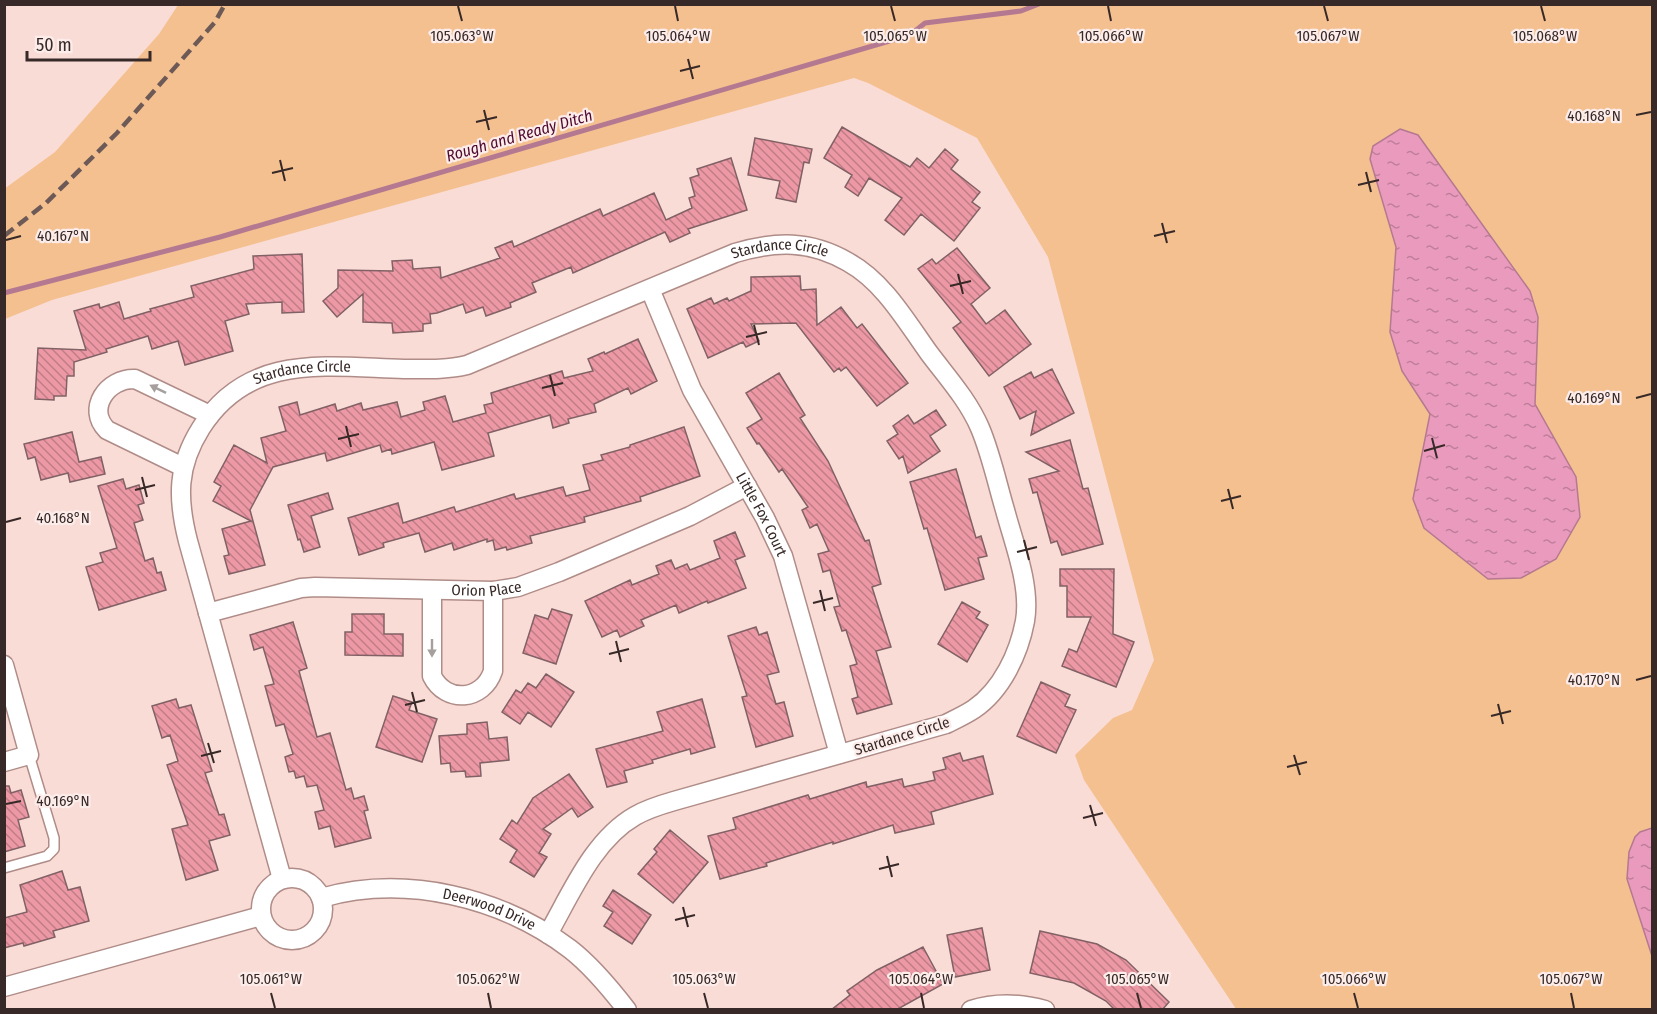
<svg xmlns="http://www.w3.org/2000/svg" width="1657" height="1014" font-family="'Fira Sans Condensed',sans-serif">
<style>
.green{fill:#f4c090}
.water{fill:url(#water-ripples);stroke:#b47990;stroke-width:1.5}
.lines{fill:none;stroke-linecap:round;stroke-linejoin:round}
.stream{stroke:#b47990;stroke-width:5}
.building{fill:url(#building-back-hatch);stroke:#816165;stroke-width:1.5}
.service-casing{stroke:#af8c87;stroke-width:12}
.minor-casing{stroke:#af8c87;stroke-width:21}
.service{stroke:#fff;stroke-width:9}
.minor{stroke:#fff;stroke-width:18}
.rail{stroke:#6d5a57;stroke-width:4.5;stroke-dasharray:12 6;stroke-linecap:butt}
.oneway{fill:#a59f9e}
.ticks{fill:none;stroke:#372927;stroke-width:2}
.labels{text-anchor:middle;stroke-width:4.5;stroke-linejoin:round;paint-order:stroke}
.street-label{font-size:15px;fill:#372927;stroke:#fcedea}
.water-label{font-size:16px;font-style:italic;fill:#4f0a31;stroke:#fcedea}
.ticks-label{font-size:15px;text-anchor:middle;fill:#372927;stroke:#fcedea;stroke-width:4.5;stroke-linejoin:round;paint-order:stroke}
</style>
<defs>
<pattern id="water-ripples" width="26" height="14" patternUnits="userSpaceOnUse" patternTransform="scale(1.5)"><rect width="26" height="14" fill="#ea9bbd"/><path d="M2 4q2-2 4 0t4 0M15 11q2-2 4 0t4 0" fill="none" stroke="#be7e9a"/></pattern>
<pattern id="building-back-hatch" width="6" height="6" patternUnits="userSpaceOnUse" patternTransform="scale(1.5)"><rect width="6" height="6" fill="#ed99a5"/><path d="M-1 5l2 2M0 0l6 6M5-1l2 2" fill="none" stroke="#c17d86"/></pattern>
</defs>
<rect width="100%" height="100%" fill="#fadcd7"/>
<path class="green" d="M178 5H1652V1009H1236L1084 780 1075 755 1113 718 1132 710 1154 660 1048 257 977 138 868 83 854 78 52 300 5 319 4 189 55 152 159 34Z"/>
<path class="water" d="M1400 129 1418 135 1530 291 1538 317 1535 404 1576 477 1580 517 1556 559 1521 578 1488 579 1424 528 1413 499 1430 414 1402 371 1390 332 1396 247 1370 159 1373 146Z
M1652 828V956L1627 879 1629 852 1635 837 1640 832Z"/>
<g class="lines">
<path class="stream" d="M4 293 220 237 910 35 925 23 1021 11 1039 4"/>
</g>
<path class="building" d="M842 127 910 167 917 158 929 168 945 149 958 160 951 169 980 192 972 202 980 208 954 241 921 214 904 235 885 220 902 198 869 178 858 196 845 187 852 175 824 158Z
M755 138 812 149 809 163 804 162 796 202 776 198 780 181 748 175Z
M731 158 747 210 688 229 690 233 670 242 665 232 573 273 571 267 532 283 536 292 510 303 511 307 486 316 483 307 466 313 463 304 437 313 430 314 431 323 423 324V331L393 333 392 323 363 322V294L337 317 323 301 338 288V270L393 271 392 261 412 260 413 269 440 267 441 278 500 258 495 248 512 241 514 247 600 209 603 216 654 193 666 220 692 208 689 198 695 196 690 178 699 175 697 169Z
M957 248 990 288 971 304 986 324 1005 310 1031 344 989 376 953 328 961 322 918 269 932 259 936 264Z
M302 254 304 312 282 313V302L246 304 249 314 225 321 233 351 185 365 178 341 152 349 148 336 106 349 107 352 74 362V376H67L66 396H54V400L35 399 38 348 86 350 74 311 99 304 100 308 119 302 124 319 151 311 150 309 194 297 191 286 254 269 253 256Z
M800 276 801 290 816 289 817 325 841 307 857 328 862 324 908 383 877 406 846 367 841 371 839 368 834 372 796 323 751 324 759 341 746 347 743 342 708 358 687 309 711 298 714 304 727 298 729 301 751 291V277Z
M638 339 657 381 631 394 628 388 594 404 596 412 568 419 569 423 553 428 550 415 488 433 494 456 442 470 434 442 392 454 391 449 382 452 380 445 327 461 325 453 273 467 250 510 265 565 229 574 224 556 229 555 222 529 251 521 213 501 221 486 214 482 234 445 267 463 261 438 286 431 279 407 297 402 300 415 335 404 337 411 361 403 363 410 397 402 401 417 425 410 423 402 445 396 453 422 486 413 484 405 493 403 491 393 562 371 564 378 593 371 588 359 604 352 605 354Z
M1052 369 1074 413 1031 435 1036 411 1020 419 1004 387 1031 372 1034 378Z
M779 373 805 415 800 418 828 461 865 541 869 540 881 584 872 587 891 647 876 651 892 704 857 714 852 699 858 697 850 666 857 664 846 630 842 631 834 607 840 606 830 570 823 572 818 554 829 551 817 524 810 528 802 510 808 507 782 469 779 472 759 443 757 444 747 428 762 419 746 393Z
M936 410 946 425 930 436 940 451 908 473 903 456 899 459 887 441 898 434 893 426 908 415 914 424Z
M684 427 700 476 640 497 641 501 584 517 585 522 530 536 532 543 507 550 506 547 495 550 493 540 487 542V539L454 550 452 543 425 552 419 533 383 543 384 547 359 555 348 518 398 503 403 523 454 507 456 512 514 494 516 499 563 487 566 496 590 490 583 465 603 460 601 455 630 447V445Z
M72 432 79 462 101 457 105 474 70 482 68 473 41 480 35 457 28 459 24 444Z
M1070 440 1083 489 1088 488 1103 544 1062 555 1057 541 1051 543 1037 492 1033 493 1029 479 1059 471 1026 452Z
M956 469 976 538 981 536 987 556 978 558 984 579 945 590 927 528 924 529 910 482Z
M123 479 126 489 139 485 144 503 138 505 143 520 134 523 145 561 153 558 157 573 161 572 166 590 99 610 86 567 103 562 100 553 117 548 98 486Z
M328 493 333 509 311 516 320 547 304 552 300 539 298 540 288 505Z
M735 532 745 556 735 560 746 588 708 603 707 601 679 613 676 605 641 620 644 626 620 637 617 630 602 637 585 601 630 580 632 585 659 574 656 566 671 560 675 569 687 564 690 570 720 558 714 541Z
M1060 569H1114L1113 634 1134 642 1116 687 1062 666 1069 649 1077 652 1091 617H1067V586H1060Z
M962 602 980 612 976 618 988 625 967 662 938 644Z
M552 609 572 615 556 664 523 653 535 615 548 619Z
M352 614H384V634H403V656L345 655V632H352Z
M293 622 307 668 299 671 317 737 330 733 346 790 351 788 354 799 364 796 368 810 364 811 371 838 335 847 330 826 319 829 315 812 324 810 317 785 307 787 304 776 296 778 294 771 289 772 285 757 293 754 284 724 276 726 265 686 274 684 263 647 254 650 250 635Z
M756 627 759 635 767 632 779 672 767 675 776 704 784 702 793 736 756 747 742 697 747 696 728 636Z
M546 674 574 692 551 727 528 712 520 724 502 712 516 690 521 693 528 683 536 688Z
M1041 682 1070 695 1065 706 1076 710 1056 753 1017 736Z
M393 696 412 702 409 710 437 719 422 762 376 747Z
M176 699 179 708 191 705 212 771 205 773 219 815 224 814 230 835 209 841 218 870 186 880 172 829 188 825 167 765 178 761 170 735 162 738 152 706Z
M702 699 715 747 691 754 690 749 652 760 653 763 624 771 627 782 607 787 596 749 663 731 657 712Z
M487 722 489 739 507 737 509 760 480 763 481 776 466 777 465 771 451 772 450 763 441 764 439 736 467 734V724Z
M960 753 963 761 983 756 993 794 931 812 934 824 895 833 893 825 833 844V842L766 863 767 866 720 879 708 836 736 829 733 818 808 795 810 799 866 782 867 787 902 779 904 787 935 780 933 772 946 769 943 758Z
M569 774 593 807 578 817 572 808 543 829 551 834 539 853 547 857 534 877 510 862 517 850 500 839 512 820 517 824 533 798Z
M4 786H9L11 793 21 790 29 817 18 820 25 846 4 852Z
M670 830 708 862 673 903 638 874 657 852 654 849Z
M62 871 68 890 80 887 89 921 53 931 55 937 24 946 23 943 4 948V918L27 912 20 885Z
M613 890 651 915 632 944 604 926 613 912 603 906Z
M982 928 990 970 955 977 947 935Z
M1040 931 1097 944 1126 960 1169 1002 1162 1010H1115L1106 1001 1074 983 1030 973Z
M923 947 943 984 896 1010H831L850 995 847 991 877 970Z"/>
<g class="lines">
<g class="service-casing">
<path id="service" d="M4 868 47 856 54 849V838L29 755"/>
</g>
<g class="minor-casing">
<g id="minor">
<path id="s1" d="M650 289 692 390 765 518 783 556 839 754"/>
<path d="M183 467 107 430C86 409 107 378 135 379L210 415"/>
<path d="M432 590V676C446 704 483 701 493 671V591"/>
<path id="s2" d="M208 613 301 588 315 587 493 591 518 587 559 572 690 516 747 486"/>
<path d="M4 665 29 755 4 762"/>
<circle cx="292" cy="909" r="31"/>
<path id="s3" d="M282 879 188 541C177 498 177 466 201 428 249 352 327 367 404 369 425 369 446 370 467 365L735 253C776 241 810 240 848 262 884 282 906 321 929 353 947 377 968 400 980 428 991 454 997 483 1005 510 1014 544 1031 586 1025 621 1019 653 1002 690 974 709 965 715 956 719 946 724L674 801C660 805 647 809 635 816 593 840 571 894 548 934"/>
<path id="s4" d="M321 898C405 874 501 897 570 949 592 966 610 988 627 1010"/>
<path d="M4 987 261 916"/>
<path d="M971 1010C996 1002 1020 1003 1045 1010"/>
</g>
</g>
<use href="#service" class="service"/>
<use href="#minor" class="minor"/>
<path class="rail" d="M4 236 46 203 117 133 215 22 225 4"/>
</g>
<defs><path id="oneway-solid" d="M-6-.8H1V-3.2L6.5 0L1 3.2V.8H-6Z" transform="scale(1.5)"/></defs>
<g class="oneway">
<use href="#oneway-solid" transform="translate(158 389) rotate(-154)"/>
<use href="#oneway-solid" transform="translate(432 648) rotate(90)"/>
</g>
<path class="ticks" d="M458 6 462 21M675 6 678 21M891 6 895 21M1108 6 1111 21M1324 6 1328 21M1541 6 1545 21M688 59 693 79M680 71 700 66M484 110 489 130M1636 115 1651 112M476 122 497 117M280 160 285 181M1366 172 1371 192M272 173 293 168M1358 185 1379 180M1162 223 1167 243M1154 236 1175 231M6 240 21 236M958 274 963 294M950 286 971 281M754 325 759 345M746 337 767 332M550 375 555 396M542 388 563 383M1636 398 1651 394M346 426 351 447M1432 438 1437 458M338 439 359 434M1424 451 1445 445M142 477 147 497M1228 489 1233 509M135 490 155 485M1221 501 1241 496M6 522 21 518M1024 540 1029 560M1017 552 1037 547M820 590 825 611M813 603 833 598M616 641 621 662M609 654 629 649M1636 680 1651 676M412 692 417 712M1498 704 1503 724M405 705 425 700M1491 716 1511 711M208 743 214 763M1294 755 1300 775M201 756 221 751M1287 767 1307 762M6 804 21 801M1090 805 1096 826M1083 818 1103 813M887 856 892 877M879 869 899 864M683 907 688 927M675 920 695 915M271 993 275 1008M488 993 491 1008M704 993 708 1008M921 993 924 1008M1137 993 1141 1008M1354 993 1358 1008M1571 993 1574 1008"/>
<g class="labels">
<g class="street-label">
<text dy="5" stroke="none"><textPath href="#s3" startOffset="1092">Stardance Circle</textPath></text>
<text dy="5" stroke="none"><textPath href="#s3" startOffset="590">Stardance Circle</textPath></text>
<text dy="5" stroke="none"><textPath href="#s1" startOffset="252">Little Fox Court</textPath></text>
<text dy="5" stroke="none"><textPath href="#s2" startOffset="282">Orion Place</textPath></text>
<text transform="translate(902 736) rotate(-17)" y="5">Stardance Circle</text>
<text dy="5" stroke="none"><textPath href="#s4" startOffset="172">Deerwood Drive</textPath></text>
</g>
<g class="water-label">
<text transform="translate(519 135) rotate(-16)" y="6">Rough and Ready Ditch</text>
</g>
</g>
<g class="ticks-label">
<text x="462" y="41">105.063°W</text>
<text x="678" y="41">105.064°W</text>
<text x="895" y="41">105.065°W</text>
<text x="1111" y="41">105.066°W</text>
<text x="1328" y="41">105.067°W</text>
<text x="1545" y="41">105.068°W</text>
<text x="1594" y="121">40.168°N</text>
<text x="63" y="241">40.167°N</text>
<text x="1594" y="403">40.169°N</text>
<text x="63" y="523">40.168°N</text>
<text x="1594" y="685">40.170°N</text>
<text x="63" y="806">40.169°N</text>
<text x="271" y="984">105.061°W</text>
<text x="488" y="984">105.062°W</text>
<text x="704" y="984">105.063°W</text>
<text x="921" y="984">105.064°W</text>
<text x="1137" y="984">105.065°W</text>
<text x="1354" y="984">105.066°W</text>
<text x="1571" y="984">105.067°W</text>
</g>
<rect width="1657" height="1014" fill="none" stroke="#372927" stroke-width="12"/>
<path d="M27 51v9h123v-9" fill="none" stroke="#372927" stroke-width="3"/>
<text x="36" y="51" font-size="18" fill="#372927" stroke="#fcedea" stroke-width="4.5" paint-order="stroke">50 m</text>
</svg>
